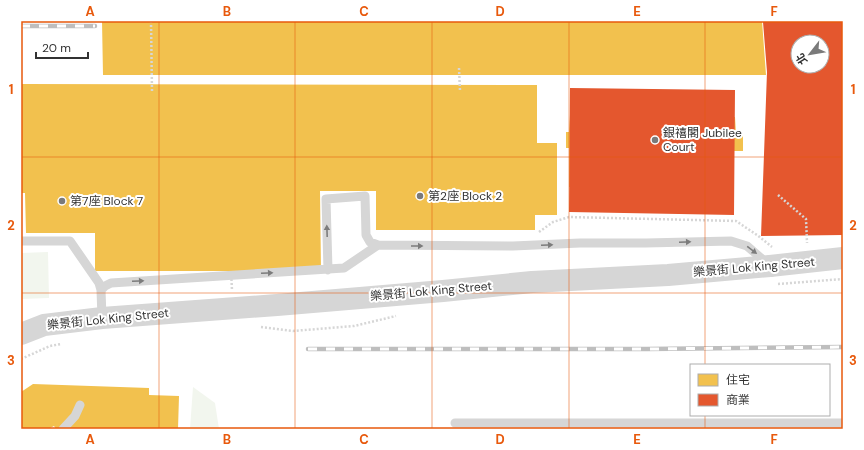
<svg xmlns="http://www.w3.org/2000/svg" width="864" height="450" font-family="'DM Sans','Noto Sans TC',sans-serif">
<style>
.green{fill:#f2f6ee}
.homes{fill:#f2c14e}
.shops{fill:#e4572e;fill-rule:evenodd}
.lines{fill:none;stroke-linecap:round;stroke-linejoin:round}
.path{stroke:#d6d6d6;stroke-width:2.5;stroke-dasharray:2 2;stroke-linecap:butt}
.service{stroke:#d6d6d6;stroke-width:9}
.tertiary{stroke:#d6d6d6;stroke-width:22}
.rail-casing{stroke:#bebebe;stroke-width:4.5}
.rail{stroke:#fff;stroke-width:3;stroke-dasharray:9;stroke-linecap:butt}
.path-bridge{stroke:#d6d6d6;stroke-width:2.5;stroke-dasharray:2 2;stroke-linecap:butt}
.tertiary-bridge{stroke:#d6d6d6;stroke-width:22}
.oneway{fill:#7c7c7c}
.grid{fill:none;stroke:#e8590c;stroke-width:1;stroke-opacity:0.55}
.poi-dot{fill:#7a7a7a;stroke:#fff;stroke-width:1.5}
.labels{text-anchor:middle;stroke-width:4;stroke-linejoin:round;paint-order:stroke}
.poi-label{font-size:12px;fill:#323232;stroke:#fff;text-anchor:start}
.street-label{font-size:12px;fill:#323232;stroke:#fff}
.neatline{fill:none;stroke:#e8590c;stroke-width:1.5}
.grid-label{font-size:13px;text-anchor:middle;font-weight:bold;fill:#e8590c}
</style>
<rect width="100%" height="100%" fill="#fff"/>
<path class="green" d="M48 252 49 298 21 299V253Z
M193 387 215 403 219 429H190Z"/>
<path class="homes" d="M102 21H762L766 75H103Z
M21 84 537 85V143H557V215H535V230H376V191H320L321 271H95V233H26L25 193H21Z
M570 115 735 117 736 134 743 135V151H734V189L569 187V148H566V132H569Z
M804 133 818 134V137H836L835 153H830V149H826V166H833L839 162 843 167V171L839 174 843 176V189H833V192H821L804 191 805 178H797V182L781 181V169H790L791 162H796L797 152 784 151V146H781L782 135 804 136Z
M33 384 149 388V395L179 396 178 429H56L54 426 48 429H21V392Z"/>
<path class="shops" d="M811 21H843V235L761 236 767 72 763 22ZM798 42H822V66H798Z
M570 88 735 90 734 215 569 212Z"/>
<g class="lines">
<path class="path" d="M459 68 460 91
M778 195 806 219 807 243
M539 232 553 222 569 217 736 221 757 235 772 247"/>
<path class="service" d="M21 241H70L99 283 101 290 102 318
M328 270 326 199 365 196 366 235 370 242 378 245 513 246 580 243H646L731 241 747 246 768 264
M101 290 105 286 111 283 344 268 378 245
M455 423H843
M63 429 75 416 80 405"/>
<path class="tertiary" d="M770 266 843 258"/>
<g class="rail-casing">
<path id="rail" d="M21 26H95
M308 349H647L843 347"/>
</g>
<use href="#rail" class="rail"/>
<path class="path-bridge" d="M151 21 152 91
M231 271 232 290
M778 284 843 279
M261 327 293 331 354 326 396 316
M21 359 50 346 61 344"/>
<path class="tertiary-bridge" d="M21 334 44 325 102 318 277 305 443 291 532 282 668 275 770 266"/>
</g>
<defs><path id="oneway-solid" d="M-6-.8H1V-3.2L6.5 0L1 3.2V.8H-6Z"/></defs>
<g class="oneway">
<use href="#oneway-solid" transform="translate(327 231) rotate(-92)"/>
<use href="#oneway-solid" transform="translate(685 242) rotate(-2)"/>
<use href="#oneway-solid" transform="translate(547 245) rotate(-3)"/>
<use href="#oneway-solid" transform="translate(417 246)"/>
<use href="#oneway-solid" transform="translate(752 250) rotate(37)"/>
<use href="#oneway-solid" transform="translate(267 273) rotate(-3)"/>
<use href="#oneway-solid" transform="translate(138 281) rotate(-3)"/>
</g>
<path class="grid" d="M159 21V429M295 21V429M432 21V429M569 21V429M705 21V365M21 157H843M21 293H843M705 415V429"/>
<g class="poi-dot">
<circle cx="655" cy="140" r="4"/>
<circle cx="420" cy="196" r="4"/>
<circle cx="62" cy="201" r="4"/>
</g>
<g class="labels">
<g class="poi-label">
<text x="663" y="137">銀禧閣 Jubilee<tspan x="663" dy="14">Court</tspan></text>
<text x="428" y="200">第2座 Block 2</text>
<text x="70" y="205">第7座 Block 7</text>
</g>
<g class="street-label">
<text transform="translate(754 267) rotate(-5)" y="4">樂景街 Lok King Street</text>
<text transform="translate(431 291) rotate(-5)" y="4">樂景街 Lok King Street</text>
<text transform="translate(108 319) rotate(-6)" y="4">樂景街 Lok King Street</text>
</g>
</g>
<rect width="864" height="450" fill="none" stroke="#ffffff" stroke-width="44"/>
<rect x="690" y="364" width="140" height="52" fill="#ffffff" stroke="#adadad"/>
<rect x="698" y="374" width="20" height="12" fill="#f2c14e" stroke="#adadad"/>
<text x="726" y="384" font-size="12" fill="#323232">住宅</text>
<rect x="698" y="394" width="20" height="12" fill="#e4572e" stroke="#adadad"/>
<text x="726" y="404" font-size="12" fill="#323232">商業</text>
<g transform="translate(810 54) rotate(239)"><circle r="19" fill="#ffffff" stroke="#adadad"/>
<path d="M0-3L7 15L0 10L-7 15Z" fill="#7a7a7a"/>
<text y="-6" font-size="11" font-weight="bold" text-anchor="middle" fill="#323232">北</text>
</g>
<path d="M36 52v6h52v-6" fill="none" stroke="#323232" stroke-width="2"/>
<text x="42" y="52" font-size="12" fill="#323232" stroke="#ffffff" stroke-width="3" paint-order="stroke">20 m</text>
<rect x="22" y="22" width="820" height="406" class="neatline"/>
<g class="grid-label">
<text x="90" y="16">A</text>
<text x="227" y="16">B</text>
<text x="364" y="16">C</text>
<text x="500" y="16">D</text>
<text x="637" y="16">E</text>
<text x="774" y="16">F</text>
<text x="11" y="94">1</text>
<text x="853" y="94">1</text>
<text x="11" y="230">2</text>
<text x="853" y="230">2</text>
<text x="11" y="365">3</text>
<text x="853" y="365">3</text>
<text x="90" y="444">A</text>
<text x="227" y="444">B</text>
<text x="364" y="444">C</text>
<text x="500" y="444">D</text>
<text x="637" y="444">E</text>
<text x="774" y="444">F</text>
</g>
</svg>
